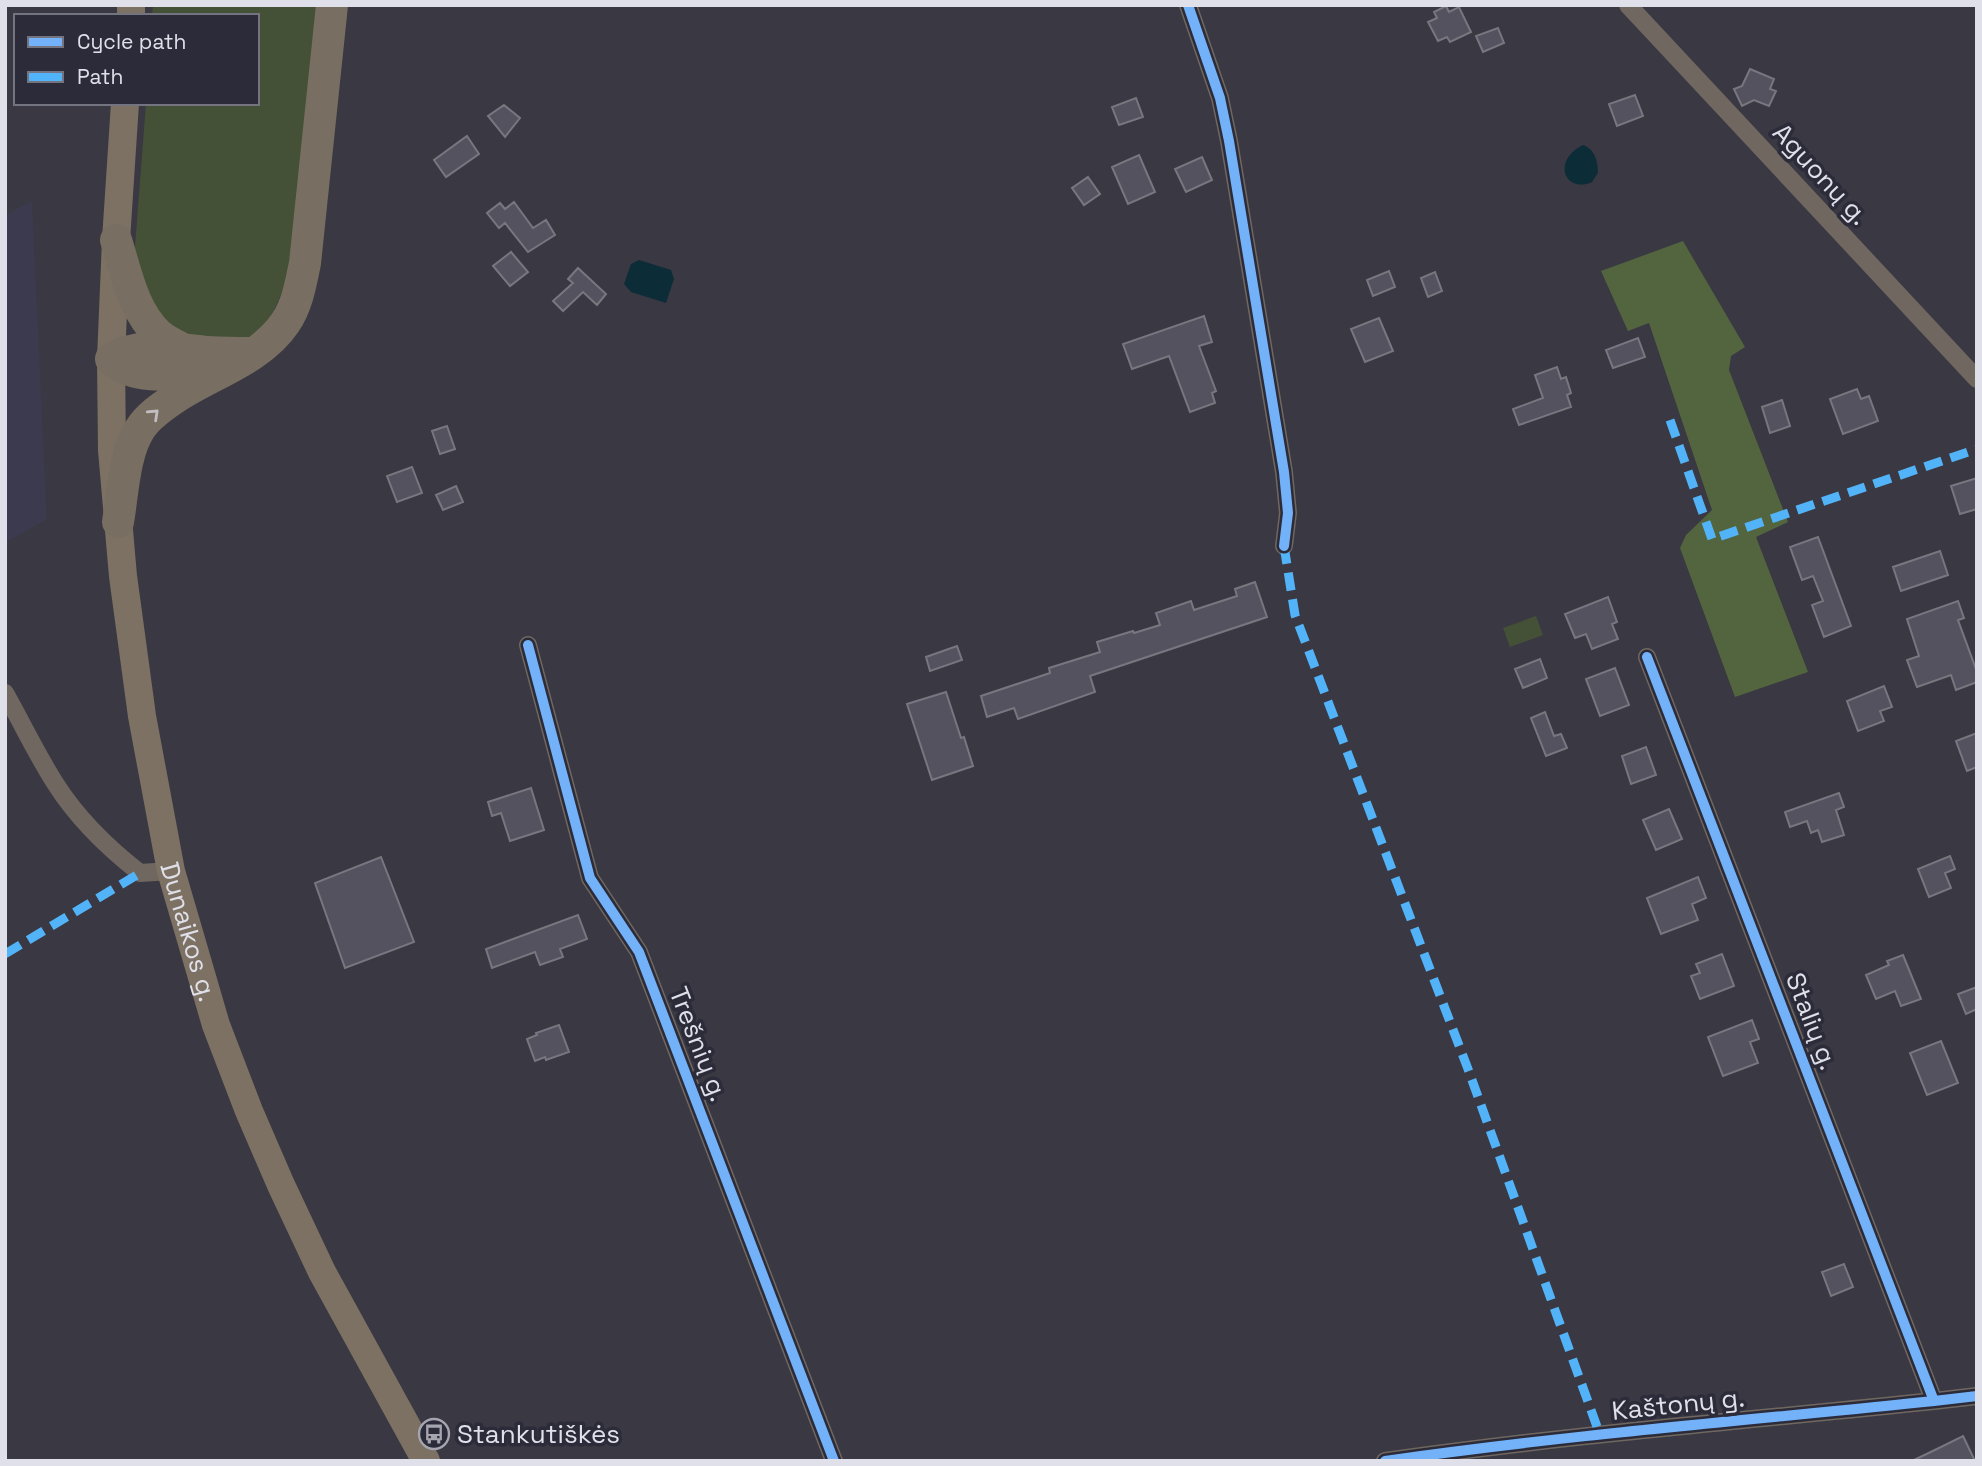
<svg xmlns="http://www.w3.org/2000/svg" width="1982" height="1466" font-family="'Space Grotesk',sans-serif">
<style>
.built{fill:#3c3a4e}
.green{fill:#445136}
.forest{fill:#53653e}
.water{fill:#0c2d38}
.building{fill:#555260;stroke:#78767e;stroke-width:2}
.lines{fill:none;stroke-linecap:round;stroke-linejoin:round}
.street{stroke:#706860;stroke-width:18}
.primary{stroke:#7c7163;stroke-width:28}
.highway{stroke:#786e61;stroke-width:32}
.quiet{stroke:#52b3f8;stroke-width:9;stroke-dasharray:18 9;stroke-linecap:butt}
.cycleway-casing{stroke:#2c2b3a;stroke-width:15}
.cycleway{stroke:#73b2f8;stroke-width:10}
.oneway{stroke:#c1bec1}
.labels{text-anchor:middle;stroke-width:7;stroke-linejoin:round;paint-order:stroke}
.street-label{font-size:26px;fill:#e0e0ea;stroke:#2c2b3a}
.poi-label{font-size:26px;fill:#e0e0ea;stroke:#2c2b3a;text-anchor:start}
</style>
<rect width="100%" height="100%" fill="#3a3842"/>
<path class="built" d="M32 201 47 519 5 543V215Z"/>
<path class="green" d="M153 5H319L292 260C282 296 269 341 225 346L156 324 134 260 146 103H257V16H152Z
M1536 616 1543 635 1510 647 1503 628Z"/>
<path class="forest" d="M1683 241 1745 347 1731 356 1729 370 1788 522 1756 537 1808 672 1735 697 1680 548 1686 535 1712 510 1649 323 1628 331 1601 271Z"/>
<path class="water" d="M1583 145C1595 149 1598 162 1598 173L1592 182C1565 194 1551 161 1583 145Z
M639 260 671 270 674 279 666 303 631 292 624 284 631 264Z"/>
<path class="building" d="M1446 6 1449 12 1459 7 1471 32 1450 42 1447 37 1438 41 1428 22 1437 18 1434 12Z
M1498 28 1504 43 1483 52 1476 36Z
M1750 69 1774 79 1770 89 1776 91 1769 106 1754 100 1742 106 1734 89 1742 86Z
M1635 95 1643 116 1617 126 1609 104Z
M1136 98 1143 117 1119 125 1112 107Z
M504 105 520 118 505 137 488 116Z
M467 136 479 154 446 177 434 160Z
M1139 155 1155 192 1128 204 1112 167Z
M1202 157 1212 180 1186 192 1175 169Z
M1088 177 1100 194 1084 205 1072 188Z
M514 202 533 228 546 220 555 235 528 252 505 223 499 228 487 213 500 203 505 209Z
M511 252 528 272 510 286 493 266Z
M578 268 606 294 597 305 583 292 563 311 553 301 573 283 568 279Z
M1389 271 1395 287 1373 296 1367 280Z
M1435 272 1442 291 1428 297 1421 278Z
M1204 316 1212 342 1199 346 1216 391 1212 393 1215 403 1190 412 1169 356 1132 369 1123 344Z
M1379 318 1393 351 1365 362 1351 329Z
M1638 338 1645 357 1613 368 1606 350Z
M1557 367 1561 379 1566 377 1571 393 1567 395 1571 407 1519 425 1513 409 1543 398 1535 375Z
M1857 389 1861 399 1869 396 1878 421 1843 434 1830 399Z
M1782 400 1790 426 1770 433 1762 407Z
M447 426 455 449 440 454 432 431Z
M412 467 422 493 397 502 387 476Z
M1977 478V509L1960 514 1951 486Z
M456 486 463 502 443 510 436 495Z
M1818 537 1851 626 1824 637 1812 605 1823 601 1813 576 1802 580 1790 547Z
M1940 551 1948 575 1901 591 1893 567Z
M1255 582 1267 617 1090 676 1095 692 1018 719 1014 708 987 717 981 696 1050 673 1049 668 1100 652 1097 642 1133 631 1134 633 1160 625 1156 613 1191 601 1194 610 1237 596 1235 589Z
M1608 597 1617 622 1612 624 1618 639 1592 649 1586 634 1575 638 1565 614Z
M1958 601 1964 618 1958 620 1977 672V682L1956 690 1951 675 1917 687 1907 660 1919 656 1907 619Z
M957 646 962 660 930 671 926 657Z
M1540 659 1547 678 1523 688 1515 669Z
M1615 668 1629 705 1600 716 1586 679Z
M1884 686 1892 707 1880 711 1884 721 1858 731 1847 701Z
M946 692 961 738 964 737 973 766 932 780 907 704Z
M1545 712 1554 736 1561 734 1567 748 1546 756 1531 718Z
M1977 733V767L1967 771 1956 741Z
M1646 747 1656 775 1631 784 1622 756Z
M531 788 544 830 510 841 501 813 492 816 488 802Z
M1839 793 1844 807 1836 810 1844 835 1822 842 1818 830 1811 833 1807 821 1790 827 1785 812Z
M1669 809 1682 839 1656 850 1643 820Z
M1950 856 1955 869 1945 873 1951 888 1929 897 1918 869Z
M381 857 414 942 345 968 315 883Z
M1698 877 1706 898 1692 904 1698 920 1661 934 1647 898Z
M578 915 587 939 560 949 563 957 540 965 535 952 492 968 486 949Z
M1722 954 1734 986 1700 999 1691 976 1700 973 1696 964Z
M1903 955 1921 999 1901 1006 1895 991 1876 999 1866 975 1889 965 1887 961Z
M1977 987V1009L1966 1014 1958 994Z
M1752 1020 1759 1039 1750 1042 1758 1063 1723 1076 1708 1037Z
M559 1025 569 1052 546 1060 545 1057 535 1061 527 1039 537 1035 536 1033Z
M1941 1041 1958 1083 1927 1095 1910 1053Z
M1844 1264 1853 1287 1831 1296 1822 1272Z
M1963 1436 1975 1461H1912L1941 1447Z"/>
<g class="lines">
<path class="street" d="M1188 5 1220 98 1229 141 1284 472 1288 513 1284 546
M1628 5 1977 379
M528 645 590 878 639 952 834 1461
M1647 657 1934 1401
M5 693C22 723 37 755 55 783 77 818 108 848 140 873L171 871
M1385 1461C1567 1435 1751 1420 1934 1401L1977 1396"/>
<g class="primary">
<path d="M131 16V5"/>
<path id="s1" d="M125 103 116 240 111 359 112 450 123 576 142 716 171 871 216 1025 249 1111 281 1185 322 1272 426 1461"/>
</g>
<path class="highway" d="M116 240C126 272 133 311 159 335 166 341 175 345 183 349
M214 369C181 372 139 384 111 359 142 341 176 349 209 352 224 353 238 353 253 353
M118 522C123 493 124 454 140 429 148 416 163 406 175 398 211 374 260 360 285 323 297 306 301 283 305 263L332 5"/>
<path class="quiet" d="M1670 420 1712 539 1977 449
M1284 546 1295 615 1468 1069 1600 1435
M5 954 140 873"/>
<g class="cycleway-casing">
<path id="cycleway" d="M1188 5 1220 98 1229 141 1284 472 1288 513 1284 546
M528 645 590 878 639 952 834 1461
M1647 657 1934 1401
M1385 1461C1567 1435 1751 1420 1934 1401L1977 1396"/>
</g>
<use href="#cycleway" class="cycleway"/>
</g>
<defs><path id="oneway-chevron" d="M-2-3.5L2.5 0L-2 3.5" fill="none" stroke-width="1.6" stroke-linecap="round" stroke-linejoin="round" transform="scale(1.75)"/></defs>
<use class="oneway" href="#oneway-chevron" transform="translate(154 414) rotate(-43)"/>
<defs>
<g id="bus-ring" transform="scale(1.575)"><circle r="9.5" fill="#2c2b3a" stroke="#a6a5af" stroke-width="1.5"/><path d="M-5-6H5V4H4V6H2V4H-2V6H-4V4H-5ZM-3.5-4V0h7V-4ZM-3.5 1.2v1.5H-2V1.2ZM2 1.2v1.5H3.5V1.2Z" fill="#a6a5af"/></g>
</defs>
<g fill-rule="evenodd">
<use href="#bus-ring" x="434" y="1434"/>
</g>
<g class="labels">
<g class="street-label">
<text transform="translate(1821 174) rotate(47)" y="9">Aguonų g.</text>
<text dy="9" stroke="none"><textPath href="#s1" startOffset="836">Dunaikos g.</textPath></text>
<text transform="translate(1812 1021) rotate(69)" y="9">Stalių g.</text>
<text transform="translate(699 1044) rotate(69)" y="9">Trešnių g.</text>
<text transform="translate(1678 1404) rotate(-6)" y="9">Kaštonų g.</text>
</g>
<g class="poi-label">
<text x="457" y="1443">Stankutiškės</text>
</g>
</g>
<rect width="1982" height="1466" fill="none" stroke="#e0e0ea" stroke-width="14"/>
<rect x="14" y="14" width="245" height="91" fill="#2c2b3a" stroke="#747380" stroke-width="2"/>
<rect x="28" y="37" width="35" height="10" fill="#73b2f8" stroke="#747380" stroke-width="2"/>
<text x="77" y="49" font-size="21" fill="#e0e0ea">Cycle path</text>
<rect x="28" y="72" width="35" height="10" fill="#52b3f8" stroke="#747380" stroke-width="2"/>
<text x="77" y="84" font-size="21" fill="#e0e0ea">Path</text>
</svg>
